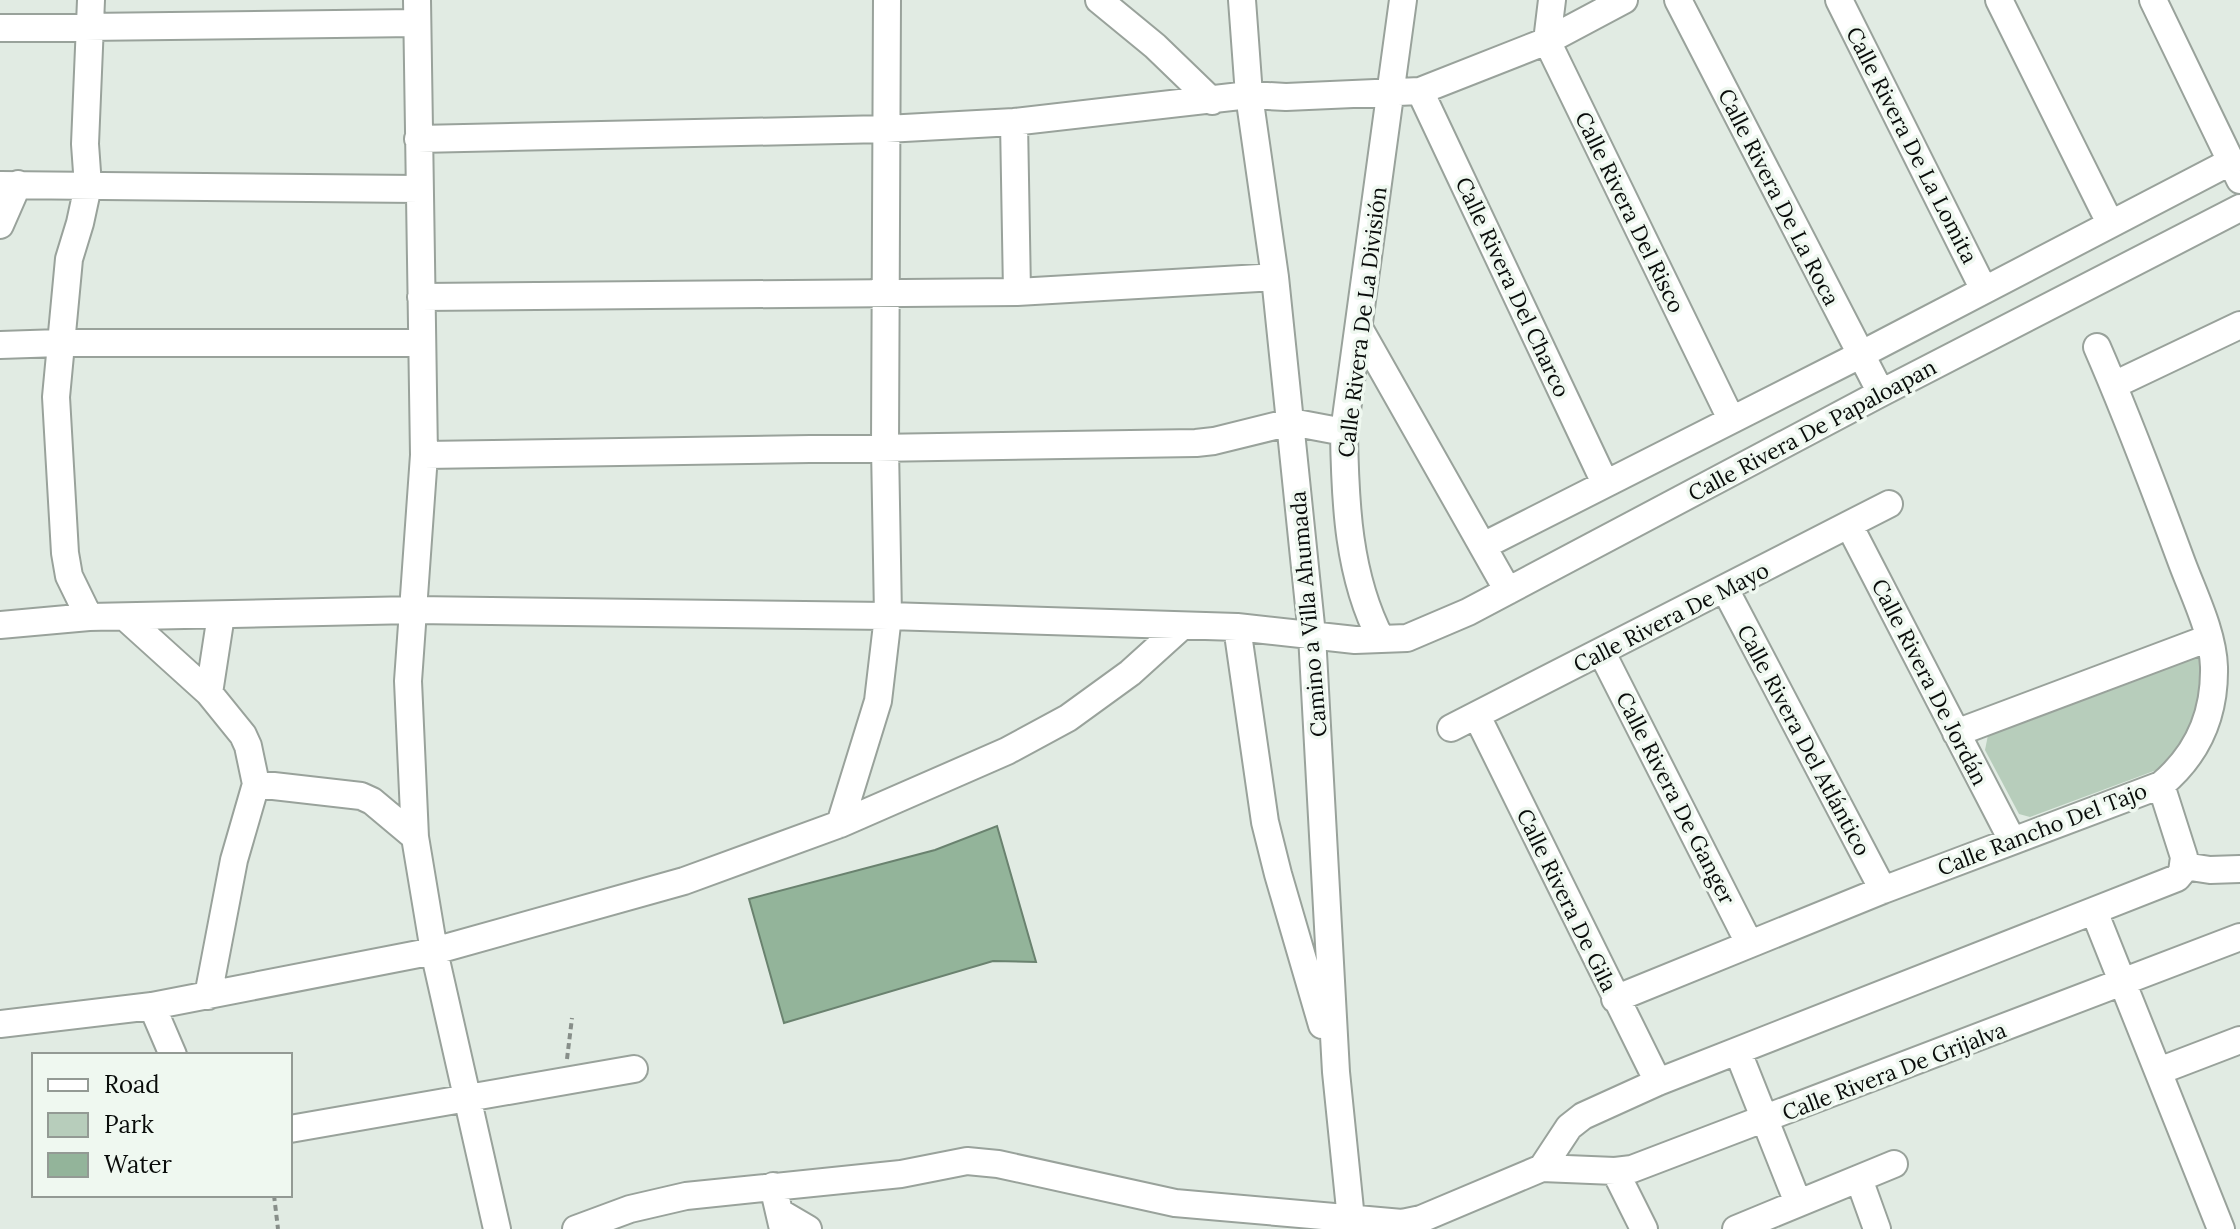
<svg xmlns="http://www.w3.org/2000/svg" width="2240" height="1229" font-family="Lora,serif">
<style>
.green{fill:#b7cdbb}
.water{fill:#93b49a;stroke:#6a826f;stroke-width:2}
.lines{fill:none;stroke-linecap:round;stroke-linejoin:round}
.minor-casing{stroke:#99a29b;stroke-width:30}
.path{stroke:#878e89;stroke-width:4;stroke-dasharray:6 4;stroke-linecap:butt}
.minor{stroke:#fff;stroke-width:26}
.labels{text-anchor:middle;stroke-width:7;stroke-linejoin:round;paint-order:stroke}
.street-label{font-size:22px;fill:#090c0a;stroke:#eff8f0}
</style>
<rect width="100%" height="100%" fill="#e1ebe3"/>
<path class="green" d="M2199 653 2202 689 2190 733 2170 765 2030 817 2019 814 1985 750 1989 730Z"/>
<path class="water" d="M997 826 1036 962 993 961 784 1023 749 899 935 850Z"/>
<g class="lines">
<g class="minor-casing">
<path id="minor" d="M417 0 424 455 408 681 415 837 434 951 497 1229
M1099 0 1155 46 1212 101
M1242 0 1249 95 1275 277 1312 635 1336 1072 1352 1229
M1552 0 1547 41 1731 419
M1678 0 1881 393
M1839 0 1984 290
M1999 0 2110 223
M2153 0 2240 180
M0 28 416 23
M1420 91 1605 483
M1014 122 1017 292
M418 139 886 129 1014 122 1249 95 1286 97 1420 91 1547 41 1624 0
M0 185 419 189
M0 225 18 184
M421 297 1017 292 1275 277
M1359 328 1508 591
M0 345 60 343H421
M2114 385 2240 325
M424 455 1196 443 1214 441 1291 422 1344 432
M1849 525 2012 840
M1483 546 1860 355 2230 162
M1725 589 1883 890
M89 617 69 576 65 553 56 397 69 259 80 223 88 186 85 144 91 0
M125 617 209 693 243 735 248 746 256 784 234 860 208 996
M0 625 89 617 414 610 888 616 1237 627 1355 640 1407 638 1468 612 1881 393 2240 208
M1237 627 1265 822 1278 874 1322 1025
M1381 639C1348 576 1345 502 1344 432L1403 0
M1602 653 1749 943
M209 693 221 615
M1477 716 1658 1082
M1451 728 1889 504
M1956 733 2209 638
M256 784 361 796 372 801 415 837
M840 824 878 701 888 616 885 447 887 0
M2184 866 2210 870 2240 869
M2094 911 2221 1229
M1615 999 1883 890 2161 785C2197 755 2215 715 2214 667 2213 633 2194 595 2182 563 2155 490 2128 418 2097 347
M152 1006 173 1055
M0 1024 152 1006 434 951 684 881 840 824 1007 751 1068 718 1130 673 1182 626
M1738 1052 1798 1203
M2159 1071 2240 1040
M290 1129 634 1069
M1542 1168 1615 1171 1632 1169 2240 937
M1615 1171 1644 1229
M1859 1179 1877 1229
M773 1186 783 1229
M779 1212 808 1229
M576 1229 630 1209 686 1196 901 1174 967 1161 998 1164 1175 1203 1402 1223 1421 1219 1542 1168 1569 1127 1583 1116 1658 1082 2177 878 2182 872 2184 857 2161 785
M1736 1229 1894 1164"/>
</g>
<path class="path" d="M567 1059 572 1018
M274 1195 278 1229"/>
<use href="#minor" class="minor"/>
</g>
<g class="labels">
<g class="street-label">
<text transform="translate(1912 145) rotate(63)" y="8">Calle Rivera De La Lomita</text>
<text transform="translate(1779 197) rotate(63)" y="8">Calle Rivera De La Roca</text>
<text transform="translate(1630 212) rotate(64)" y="8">Calle Rivera Del Risco</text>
<text transform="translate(1513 287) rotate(65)" y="8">Calle Rivera Del Charco</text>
<text transform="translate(1362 322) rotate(-83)" y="8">Calle Rivera De La División</text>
<text transform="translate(1812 430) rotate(-28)" y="8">Calle Rivera De Papaloapan</text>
<text transform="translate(1308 614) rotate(-95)" y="8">Camino a Villa Ahumada</text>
<text transform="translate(1671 617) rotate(-27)" y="8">Calle Rivera De Mayo</text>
<text transform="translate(1930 682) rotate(63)" y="8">Calle Rivera De Jordán</text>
<text transform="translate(1804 740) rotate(62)" y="8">Calle Rivera Del Atlántico</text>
<text transform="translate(1676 798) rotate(63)" y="8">Calle Rivera De Ganger</text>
<text transform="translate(2042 829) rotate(-21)" y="8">Calle Rancho Del Tajo</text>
<text transform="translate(1567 900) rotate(64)" y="8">Calle Rivera De Gila</text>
<text transform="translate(1894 1071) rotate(-21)" y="8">Calle Rivera De Grijalva</text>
</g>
</g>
<rect x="32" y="1053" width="260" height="144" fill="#eff8f0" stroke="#939a94" stroke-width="2"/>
<rect x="48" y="1079" width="40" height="12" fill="#ffffff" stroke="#939a94" stroke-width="2"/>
<text x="104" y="1093" font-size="24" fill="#090c0a">Road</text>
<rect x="48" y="1113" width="40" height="24" fill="#b7cdbb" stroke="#939a94" stroke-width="2"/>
<text x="104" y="1133" font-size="24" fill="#090c0a">Park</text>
<rect x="48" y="1153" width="40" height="24" fill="#93b49a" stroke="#939a94" stroke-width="2"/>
<text x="104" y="1173" font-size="24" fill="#090c0a">Water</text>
</svg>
